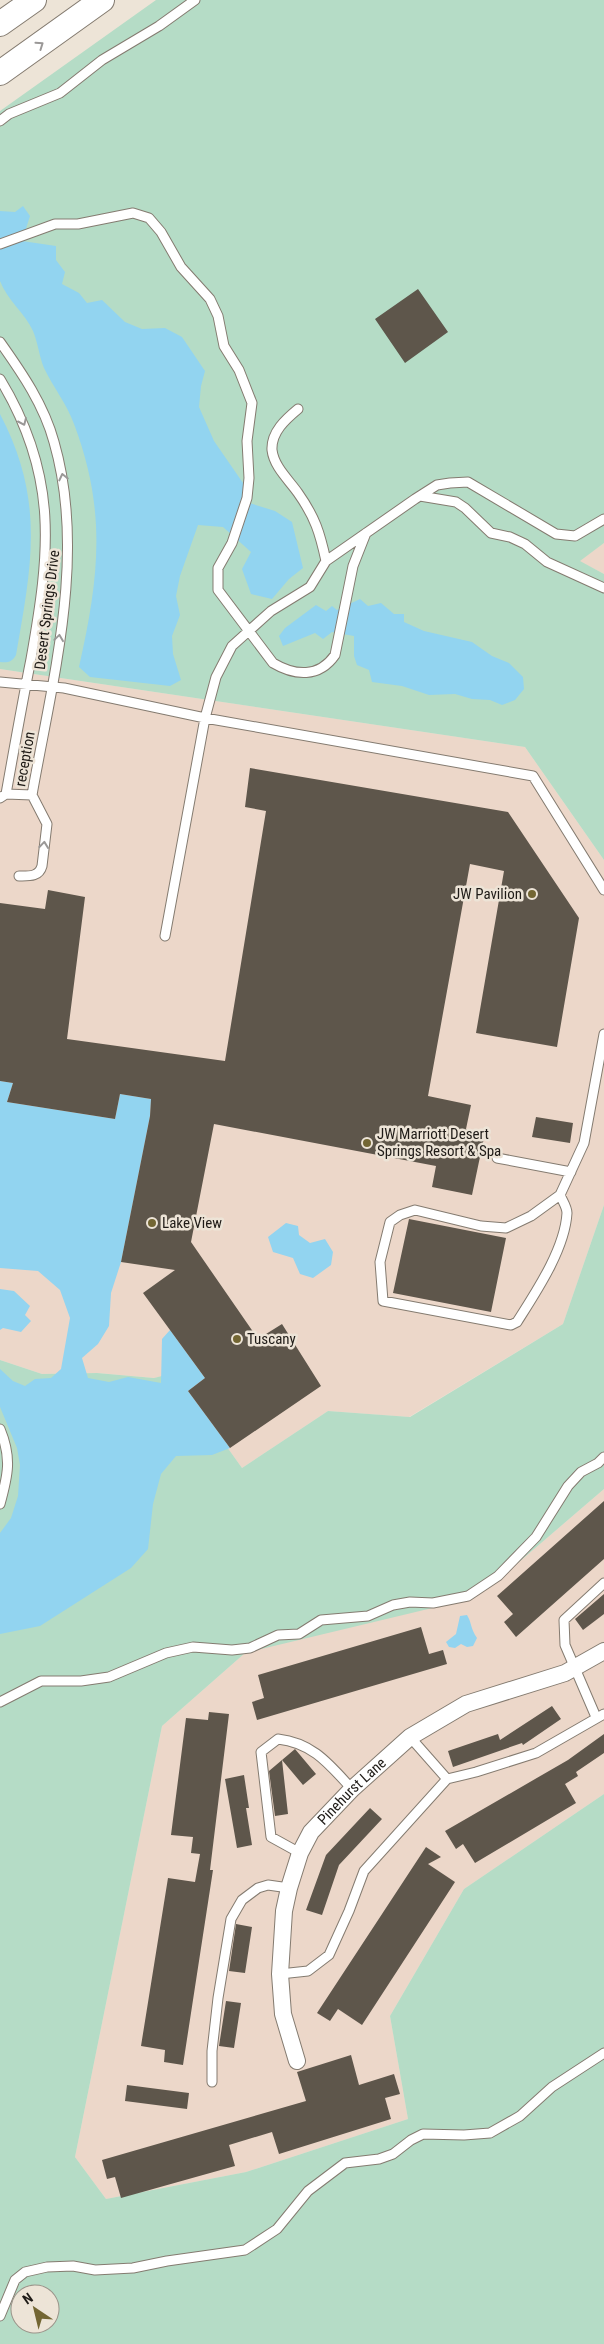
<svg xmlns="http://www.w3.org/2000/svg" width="604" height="2344" font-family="'Roboto Condensed',sans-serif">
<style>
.commercial{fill:#ecd7c9}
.green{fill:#b5dcc6;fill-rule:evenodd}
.water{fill:#92d4f0}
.building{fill:#5e564b}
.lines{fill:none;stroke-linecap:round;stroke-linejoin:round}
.service-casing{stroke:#847b70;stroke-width:11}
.minor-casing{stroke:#847b70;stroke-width:18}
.secondary-casing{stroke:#847b70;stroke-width:26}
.service{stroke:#fff;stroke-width:9}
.minor{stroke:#fff;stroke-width:16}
.secondary{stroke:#fff;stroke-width:24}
.oneway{stroke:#9a9897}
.poi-dot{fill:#736633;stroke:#ede4d7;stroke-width:2}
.labels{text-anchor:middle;stroke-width:5;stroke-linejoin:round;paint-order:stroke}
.street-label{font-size:15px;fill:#1f1b17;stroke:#ede4d7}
.poi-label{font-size:15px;fill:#1f1b17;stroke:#ede4d7;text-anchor:start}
</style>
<rect width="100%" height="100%" fill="#ede4d7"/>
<path class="commercial" d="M604 543V574L579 561Z
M0 669 525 747 604 860V1205L563 1324 409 1417 328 1411 242 1468 174 1374 154 1378 98 1373 42 1374 0 1360Z
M604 1489V1794L464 1889 390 2016 408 2119 246 2172 106 2199 75 2157 162 1726 245 1653 519 1562Z"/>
<path class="green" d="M156 0H604V543L580 561 604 574V860L525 747 0 669V111Z
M604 1205V1489L519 1562 449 1604 245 1653 162 1726 75 2157 106 2199 246 2172 408 2119 390 2016 464 1889 604 1794V2344H0V1360L42 1374 97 1373 154 1378 174 1373 242 1468 328 1411 410 1417 563 1324ZM20 2294H50V2324H20Z"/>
<path class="water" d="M23 206 30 216 22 241 56 246V260L65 272 62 284 79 293 87 303 102 300 125 322 142 329 165 328 182 337 205 371 201 386 199 407 214 441 243 483V501L275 511 292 522 303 568 289 579 272 599 251 594 242 569 251 552 223 527 198 525 180 576 176 596 180 615 172 636 173 654 181 680 170 686 90 677 79 667C99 578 107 511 74 424 67 404 53 387 44 368 39 356 38 343 33 331 25 313 7 300 0 281V211L15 212Z
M0 414C45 500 32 564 16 655 12 662 8 663 0 662Z
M360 599 368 606 381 603 394 614H404V622L424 631 472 642 492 656 509 663 523 677 524 689 515 700 502 705 490 700 472 699 455 694 429 695 402 686 372 682 369 670 357 665 354 656V636L332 632 323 639 315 633 283 646 279 636 285 628 316 605 326 611 332 606 337 610Z
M0 1081 13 1083 7 1102 115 1119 120 1094 151 1099 150 1116 121 1262 111 1293 109 1326 98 1344 82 1358 88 1378 109 1382 128 1377 161 1383 162 1339 170 1330 205 1378 188 1391 230 1448 212 1455 176 1456 161 1474 153 1504 148 1549 131 1568 40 1626 0 1634V1533L11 1518 18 1496 20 1465 17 1448 0 1407V1369L13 1381 25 1386 35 1379 51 1378 61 1369 70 1318 60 1290 38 1271 0 1268Z
M286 1223 298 1226 299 1235 310 1243 325 1239 333 1252 331 1265 313 1278 300 1274 293 1258 273 1252 268 1237Z
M0 1289 14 1291 30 1306 25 1315 31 1321 21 1332 3 1328 0 1330Z
M467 1615C472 1623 470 1628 477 1638L473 1646 467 1647 461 1644 455 1648 449 1647 446 1642 456 1634 460 1616Z"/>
<path class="building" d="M418 289 448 332 405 363 375 319Z
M250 768 508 812 579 918 557 1047 476 1033 504 871 470 864 428 1096 471 1105 466 1129 485 1133 472 1195 432 1187 436 1166 214 1124 191 1242 258 1339 282 1324 321 1386 230 1448 188 1391 205 1378 143 1293 175 1270 121 1262 150 1116 151 1099 120 1094 115 1119 7 1102 13 1083 0 1081V903L45 909 48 890 85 897 67 1039 225 1061 266 811 245 807Z
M536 1117 573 1123 570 1143 532 1137Z
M409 1219 506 1238 491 1312 393 1293Z
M604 1501V1559L516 1637 504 1622 513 1614 497 1596Z
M604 1594V1614L583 1630 575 1619Z
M421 1627 429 1654 443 1650 447 1664 257 1720 252 1702 264 1698 258 1675Z
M552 1706 561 1719 523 1745 522 1743 453 1767 448 1751 498 1734 500 1740Z
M209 1712 229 1714 210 1870H213L183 2065 164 2062 165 2050 141 2046 168 1878 195 1882 200 1854 191 1853 193 1837 171 1835 186 1718 208 1720Z
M604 1734V1753L576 1772 578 1776 565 1784 576 1803 475 1863 463 1844 456 1849 445 1831 568 1760Z
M295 1749 316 1774 303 1785 282 1760Z
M282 1760 288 1814 275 1816 269 1771Z
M244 1775 249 1808H246L252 1845 237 1848 225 1779Z
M370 1808 382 1819 339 1865 322 1915 306 1910 326 1855Z
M426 1847 441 1857 428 1864 455 1882 362 2025 338 2009 330 2021 317 2013Z
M236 1924 252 1927 245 1973 229 1971Z
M226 2001 241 2003 234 2048 219 2046Z
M351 2055 359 2085 394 2074 400 2094 385 2098 391 2119 279 2154 272 2132 229 2145 235 2166 121 2198 115 2177 107 2179 102 2160 306 2101 297 2072Z
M127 2085 189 2093 187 2109 125 2101Z"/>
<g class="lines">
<g class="service-casing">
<path id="service" d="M0 121 9 114 60 93 102 60 159 26 195 0
M0 244 55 224H78L133 213 149 218 161 232 181 267 210 299 218 316 224 346 239 370 252 403 247 441 249 478 247 498 232 543 218 568V590L273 663C295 676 319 678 335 655L353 566 366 533
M0 342C22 373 44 405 54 442 87 556 52 681 32 795L47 824 42 866C39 877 29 876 19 876
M0 379C59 476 50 552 31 659 22 704 14 749 6 794L0 798
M420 496 456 502 465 508 491 533 510 537 525 544 547 562 604 588
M326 561 415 499 437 485 450 483 468 482 556 534 575 536 604 519
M0 682 64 688 205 718 533 776 604 890
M6 794 32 795
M165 936 205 718 216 677 232 646 271 611 310 587 326 561C320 533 315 517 298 493 289 480 274 467 272 450 271 432 286 419 298 409
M497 1158 571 1172
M560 1195C562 1200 567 1207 567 1213 565 1249 536 1292 517 1322L511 1325 383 1301 380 1262 390 1222 400 1215 415 1210 481 1226 506 1228 531 1216 560 1195 584 1143 604 1034
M0 1429C12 1458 8 1475 0 1504
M0 1702 41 1681H81L109 1677 166 1653 193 1647 232 1650 250 1648 278 1635 299 1634 321 1620 368 1616 393 1605 410 1602 433 1603 468 1596 498 1576 536 1537 568 1486 581 1472 598 1463 604 1457
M596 1717 565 1645 564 1620 604 1583
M410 1737 447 1779
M300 1853 271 1837 261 1752 278 1739C313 1743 329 1764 352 1789
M280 1974 308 1971 329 1955 349 1911 364 1871 447 1779 476 1772 536 1753 604 1714
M212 2082V2051L218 1998 231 1919 242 1900 258 1888 268 1885 289 1888
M0 2316 15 2280 25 2272 47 2267 73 2266 95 2270 133 2268 167 2261 245 2250 277 2229 308 2191 345 2163 379 2159 393 2154 411 2140 423 2134 464 2135 490 2133 520 2116 552 2087 604 2053"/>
</g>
<g class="minor-casing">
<g id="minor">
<path id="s1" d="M297 2061 283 2014 280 1974 284 1911 289 1888 300 1853 311 1832 352 1789 410 1737 466 1704 565 1673 604 1651"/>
</g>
</g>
<g class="secondary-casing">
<path id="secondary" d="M0 24 34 0
M0 73 102 0"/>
</g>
<use href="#service" class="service"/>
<use href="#minor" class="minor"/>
<use href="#secondary" class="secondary"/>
</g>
<defs><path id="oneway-chevron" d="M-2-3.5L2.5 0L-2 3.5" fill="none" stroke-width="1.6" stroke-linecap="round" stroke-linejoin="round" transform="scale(1.25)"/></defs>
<g class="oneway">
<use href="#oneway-chevron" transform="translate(40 45) rotate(-35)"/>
<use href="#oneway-chevron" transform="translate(23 422) rotate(66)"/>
<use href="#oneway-chevron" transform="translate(63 477) rotate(-103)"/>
<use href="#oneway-chevron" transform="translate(59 638) rotate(-82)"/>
<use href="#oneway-chevron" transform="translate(44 845) rotate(-84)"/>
</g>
<g class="poi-dot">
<circle cx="532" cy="894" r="5"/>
<circle cx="367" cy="1143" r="5"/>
<circle cx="152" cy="1223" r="5"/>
<circle cx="237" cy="1339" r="5"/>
</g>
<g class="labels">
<g class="street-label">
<text transform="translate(47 610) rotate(-83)" y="5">Desert Springs Drive</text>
<text transform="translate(25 759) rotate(-80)" y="5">reception</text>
<text dy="5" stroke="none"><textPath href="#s1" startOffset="294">Pinehurst Lane</textPath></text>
</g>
<g class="poi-label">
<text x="522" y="899" text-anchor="end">JW Pavilion</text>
<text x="377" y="1139">JW Marriott Desert<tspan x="377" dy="17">Springs Resort &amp; Spa</tspan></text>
<text x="162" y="1228">Lake View</text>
<text x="247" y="1344">Tuscany</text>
</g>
</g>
<g transform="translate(35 2309) rotate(325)"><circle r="24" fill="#ede4d7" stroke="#9b948a"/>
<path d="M0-4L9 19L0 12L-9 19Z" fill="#736633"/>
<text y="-8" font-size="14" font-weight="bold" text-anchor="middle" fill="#1f1b17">N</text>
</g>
</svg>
